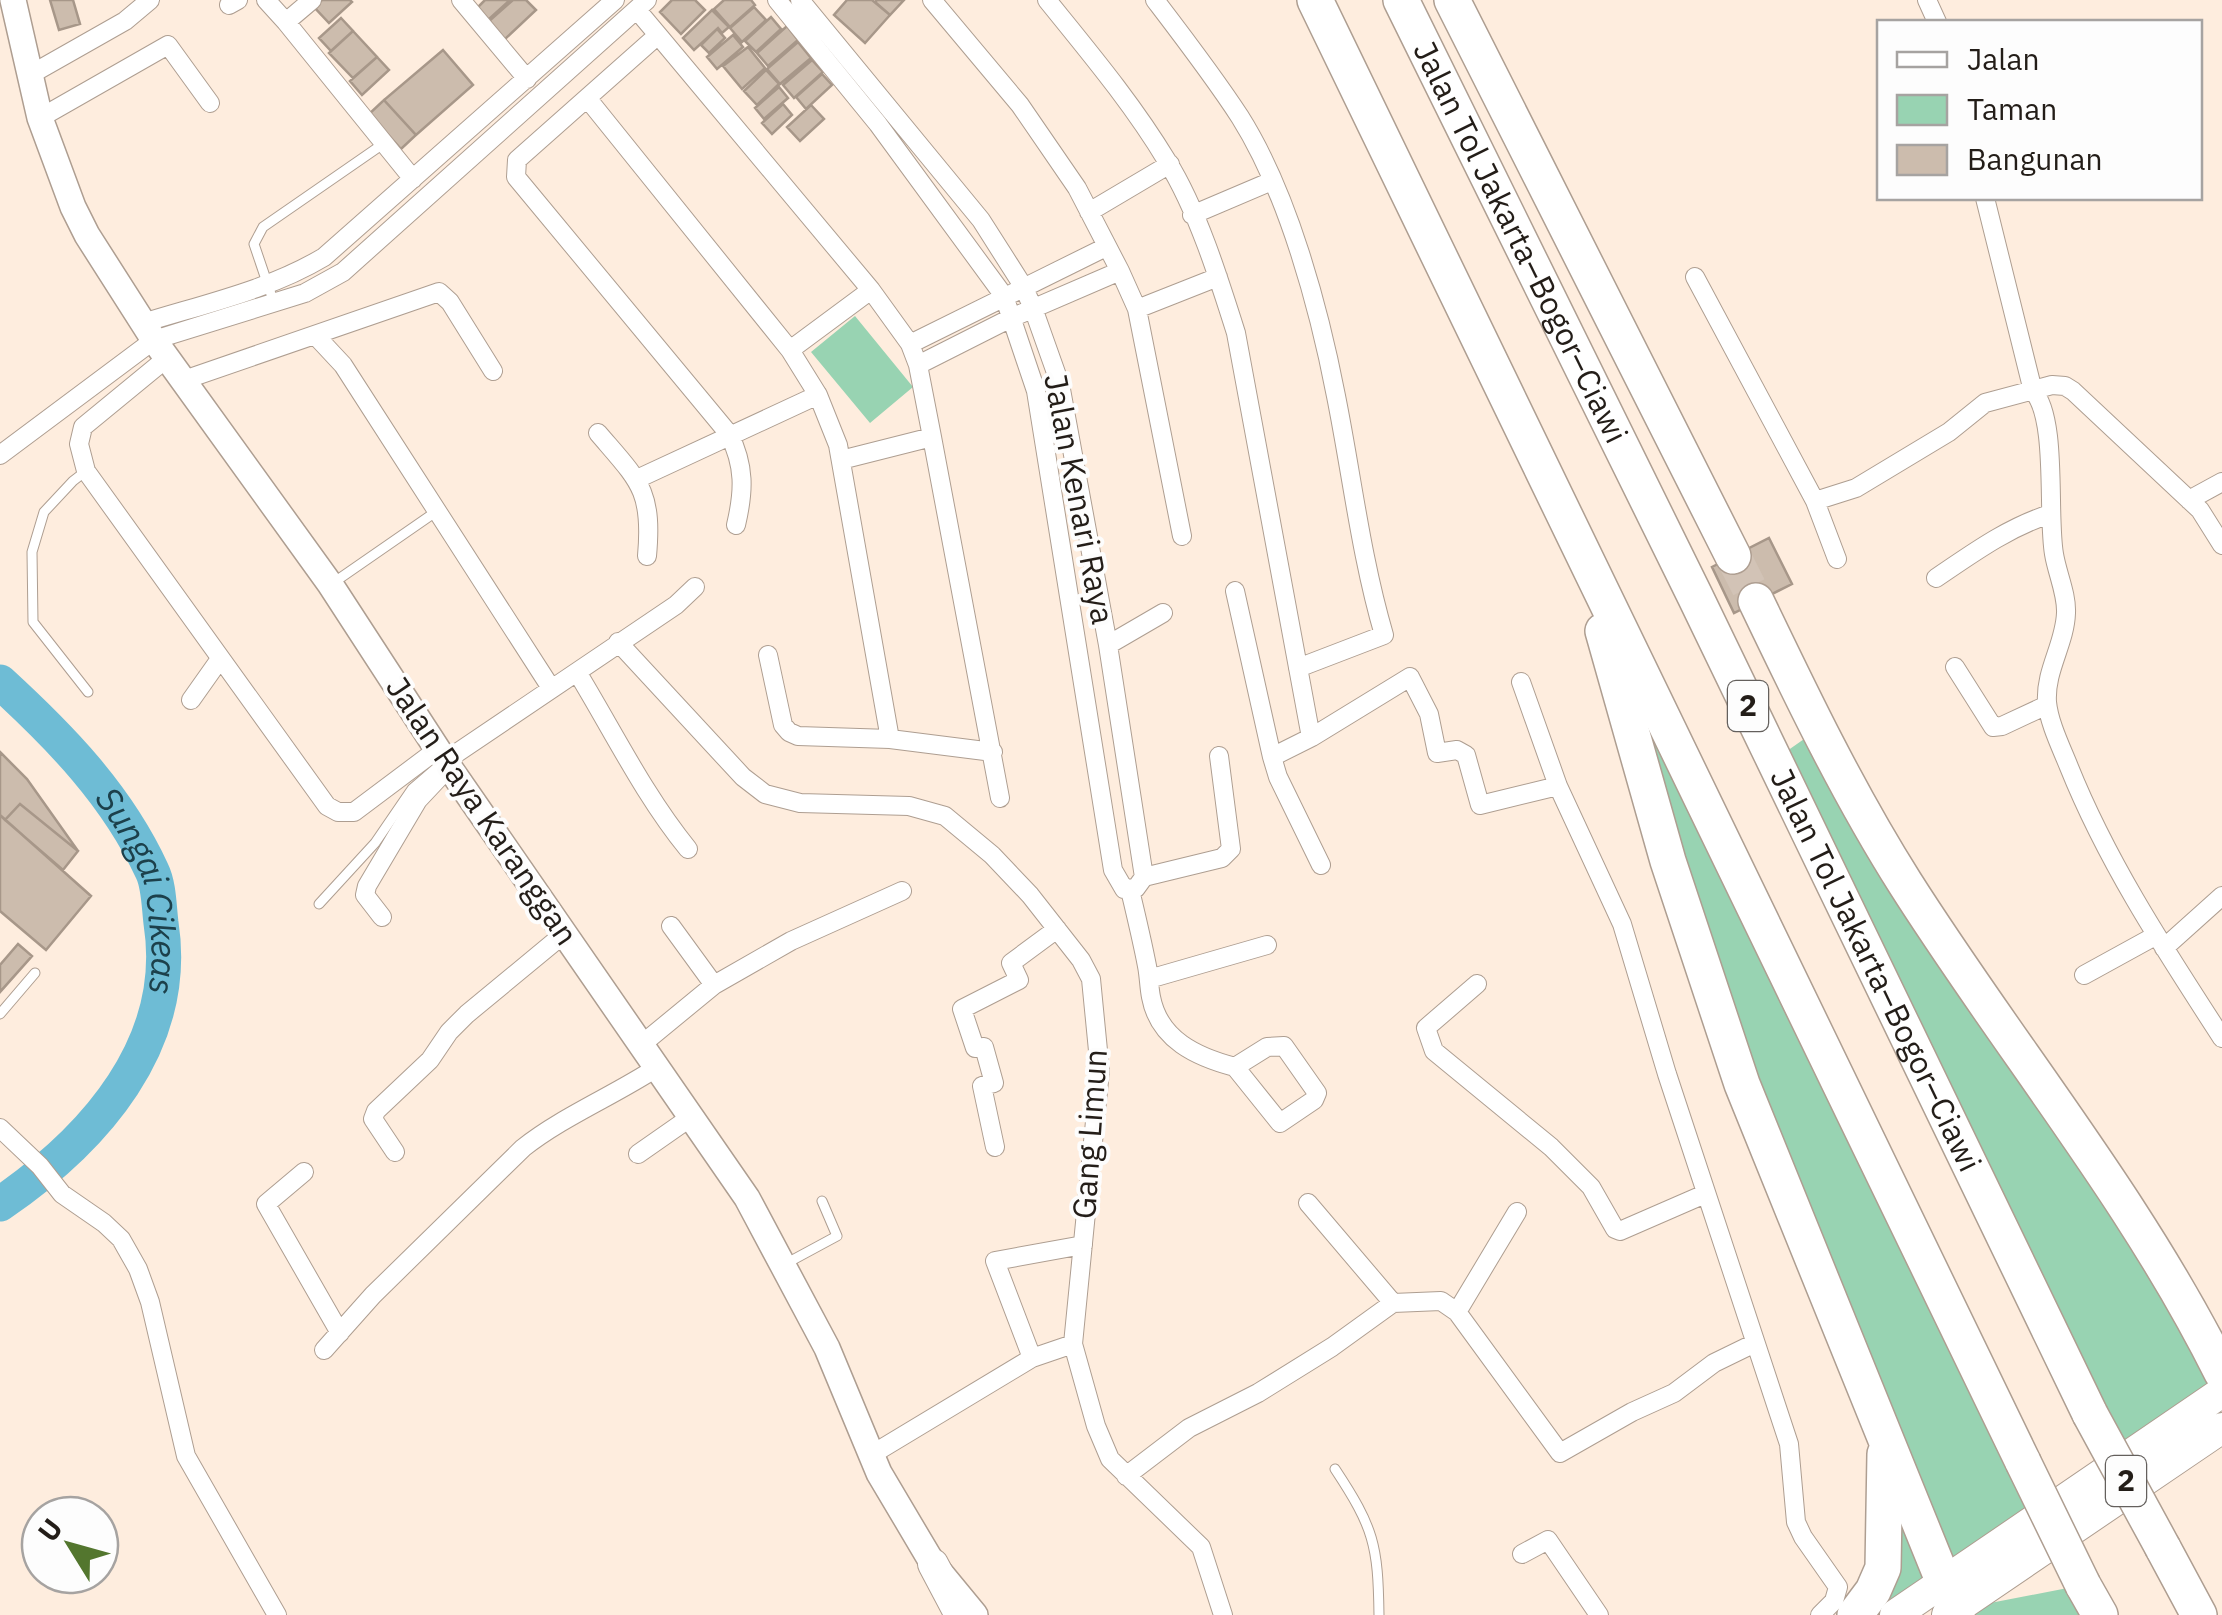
<svg xmlns="http://www.w3.org/2000/svg" width="2222" height="1615" font-family="'IBM Plex Sans',sans-serif">
<style>
.green{fill:#98d3b2}
.lines{fill:none;stroke-linecap:round;stroke-linejoin:round}
.river{stroke:#6ebcd5;stroke-width:35}
.building{fill:#ccbcad;stroke:#a79789;stroke-width:2.5}
.highway-tunnel{stroke:#d2c3b6;stroke-width:35;stroke-dasharray:35 18;stroke-linecap:butt}
.lane-casing{stroke:#ae9e91;stroke-width:11}
.street-casing{stroke:#ae9e91;stroke-width:20}
.secondary-casing{stroke:#ae9e91;stroke-width:28}
.primary-casing{stroke:#ae9e91;stroke-width:32}
.highway-casing{stroke:#ae9e91;stroke-width:38}
.lane{stroke:#fff;stroke-width:9}
.street{stroke:#fff;stroke-width:18}
.secondary{stroke:#fff;stroke-width:25}
.primary{stroke:#fff;stroke-width:30}
.highway{stroke:#fff;stroke-width:35}
.highway-bridge-casing{stroke:#ae9e91;stroke-width:38;stroke-linecap:butt}
.highway-bridge{stroke:#fff;stroke-width:35}
.labels{text-anchor:middle;stroke-width:8;stroke-linejoin:round;paint-order:stroke}
.shield{fill:#fdfdfd;stroke:#64605d;stroke-width:2.5}
.shield-label{font-size:30px;font-weight:bold;fill:#231d18}
.street-label{font-size:32px;fill:#231d18;stroke:#fdfdfd}
.water-label{font-size:35px;font-style:italic;fill:#1c404b;stroke:#fdfdfd}
</style>
<rect width="100%" height="100%" fill="#feedde"/>
<path class="green" d="M855 316 913 387 870 423 811 352Z
M1576 539 2047 1511 1895 1615H1855L1873 1591 1885 1433 1742 1084Z
M1817 730 2222 1373 2115 1462 1774 760Z
M2083 1585 2100 1615H1948L1954 1610Z"/>
<g class="lines">
<path class="river" id="s1" d="M0 682C60 737 117 795 152 871 159 885 159 907 161 923 180 1044 94 1140 0 1204"/>
</g>
<path class="building" d="M50 0H73L80 24 59 30Z
M322 0H350L352 2 329 23 314 7Z
M485 0H510L488 20 477 8Z
M513 0H526L536 10 504 40 488 22Z
M672 0H695L705 10 681 34 660 12Z
M724 0H751L755 5 730 27 714 9Z
M847 0H872L890 15 865 43 834 15Z
M877 0H904L890 15 875 2Z
M754 7 766 20 742 42 730 28Z
M712 10 729 27 722 33 718 28 694 50 683 38Z
M771 17 781 29 756 52 745 41Z
M341 18 353 31 331 51 319 38Z
M787 26 798 40 768 66 757 53Z
M717 29 725 38 709 53 701 45Z
M353 31 377 57 353 78 329 53Z
M733 35 743 47 717 69 707 57Z
M798 42 811 58 780 84 767 69Z
M748 47 765 68 742 89 723 66Z
M443 50 473 85 416 135 384 100Z
M377 57 389 70 362 95 350 81Z
M812 60 823 72 794 98 783 85Z
M766 70 779 84 757 105 744 91Z
M822 74 832 85 806 109 796 97Z
M779 87 788 98 764 119 755 108Z
M384 100 416 135 401 149 369 114Z
M783 104 792 115 772 134 762 123Z
M811 105 824 119 800 141 787 127Z
M1769 538 1792 584 1734 613 1712 567Z
M0 752 27 779 78 851 20 804 5 820 0 815Z
M20 804 78 851 63 870 5 820Z
M0 815 91 896 46 950 0 911Z
M18 944 32 956 0 992V965Z"/>
<g class="lines">
<path class="highway-tunnel" d="M1733 556 1756 601"/>
<g class="lane-casing">
<path id="lane" d="M274 303 254 244 263 227 383 144
M86 471 73 481 44 512 32 552 33 622 88 692
M333 583 437 511
M319 904 375 843 412 789 441 764
M0 1014 35 973
M787 1263 837 1236 822 1201
M1335 1469C1374 1528 1378 1545 1379 1615"/>
</g>
<g class="street-casing">
<path id="street" d="M266 0 286 22
M312 0 286 22 413 179
M461 0 527 79
M777 0 878 124 1004 296 1036 391 1113 870 1124 889 1136 888 1144 877 1108 645 1060 384 1033 308 1023 286 981 220 800 0
M932 0 1020 105 1077 188 1120 271 1137 309 1182 536
M1047 0C1089 52 1132 103 1167 161 1197 209 1219 279 1236 333L1310 732
M1155 0C1184 38 1214 77 1240 117 1288 193 1319 308 1336 396 1352 476 1361 557 1384 635L1298 668
M1927 0 1937 22
M229 5 238 0
M637 10 658 35 517 160 516 177 729 434C745 466 744 491 736 525
M658 35 871 290 910 344 918 365 932 437 1000 798
M28 76 125 21 150 0
M587 98 790 350 818 395 838 445 890 739
M40 118 168 45 210 103
M1985 198 2033 391C2058 418 2047 514 2054 554 2057 573 2067 594 2066 613 2065 644 2045 670 2047 702 2049 723 2061 747 2069 767 2108 864 2165 950 2222 1038
M1089 212 1170 164
M1192 215 1272 181
M1695 277 1815 501 1837 559
M1137 309 1218 277
M143 323C204 304 269 290 324 257L615 0
M315 335 343 365 551 688
M910 344 1106 247
M790 350 871 290
M167 358 83 427 79 444 86 471 327 806 338 812H354L438 749
M918 365 1011 318 1120 271
M184 380 439 292 450 302 493 371
M598 433C639 481 653 490 647 556
M0 455 154 340 305 293 343 272 647 0
M841 460 932 437
M637 479 818 395
M2189 500 2222 482
M1815 501 1856 488 1949 432 1985 403 2052 385 2065 386 2073 391 2200 510 2222 545
M1936 578C1973 553 2007 528 2050 514
M1235 591 1272 757
M618 642 743 777 765 794 800 803 909 806 945 816 992 855 1030 895 1081 960 1091 979 1100 1071 1073 1344 1096 1426 1110 1459 1201 1547 1223 1615
M1108 645 1163 613
M768 655 783 725 789 732 798 736 890 739 993 752
M1955 667 1993 727 2002 726 2047 705
M577 672C613 731 644 795 688 849
M1521 682 1558 786 1622 924 1667 1074 1789 1444 1796 1522 1803 1537 1838 1587 1834 1601 1820 1615
M191 700 220 659
M445 761 676 605 695 587
M1321 865 1278 777 1272 757 1312 737 1410 677 1429 714 1437 753 1457 750 1466 755 1480 805 1558 786
M1144 877 1222 858 1231 849 1219 756
M1130 890C1136 915 1142 940 1147 966 1149 976 1149 987 1151 997 1159 1040 1197 1057 1235 1067
M382 917 365 895 367 886 418 800 449 767
M671 926 714 985
M2164 948 2222 896
M2084 975 2155 936
M1149 979 1267 945
M1477 984 1426 1028 1434 1051 1551 1147 1591 1187 1615 1229 1620 1231 1705 1194
M641 1045 714 985 791 941 902 891
M1284 1046 1317 1093 1314 1100 1280 1123 1235 1067 1267 1047Z
M0 1128 40 1166 62 1194 104 1223 121 1239 138 1269 150 1302 186 1456 277 1615
M995 1147 982 1086 994 1083 984 1047 975 1048 962 1009 1019 980 1011 963 1057 929
M395 1152 373 1119 376 1111 430 1060 449 1032 467 1014 565 933
M638 1154 691 1117
M304 1172 266 1204 340 1333
M1308 1203 1393 1303
M1457 1312 1517 1212
M324 1350 373 1295 523 1148C562 1117 613 1096 656 1068
M1032 1358 995 1261 1083 1245
M871 1455 1032 1358 1073 1344
M1126 1476 1189 1428 1258 1393 1332 1347 1393 1303 1441 1301 1457 1312 1560 1453 1632 1412 1674 1393 1714 1363 1755 1343
M1522 1554 1548 1540 1599 1615"/>
</g>
<g class="secondary-casing">
<path id="secondary" d="M13 0 40 118 73 207 87 235 154 340 330 584 449 767 747 1198 827 1348 879 1473 933 1564 975 1615"/>
</g>
<g class="primary-casing">
<path id="primary" d="M933 1564 960 1615
M1895 1615 2222 1392
M1947 1615 2222 1428"/>
</g>
<g class="highway-casing">
<g id="highway">
<path d="M1315 0 2023 1462"/>
<path id="s2" d="M1401 0 1695 596 2090 1414"/>
<path d="M1452 0 1733 556"/>
<path d="M1756 601C1802 697 1848 793 1905 883 2009 1047 2135 1198 2222 1373"/>
<path d="M1603 631 1668 861 1742 1084 1957 1615"/>
<path d="M2163 1548 2199 1615"/>
<path d="M2083 1585 2100 1615"/>
<path d="M1855 1615 1873 1591 1883 1568 1885 1454"/>
</g>
</g>
<use href="#lane" class="lane"/>
<use href="#street" class="street"/>
<use href="#secondary" class="secondary"/>
<use href="#primary" class="primary"/>
<use href="#highway" class="highway"/>
<g class="highway-bridge-casing">
<path id="highway-bridge" d="M2090 1414 2163 1548
M2023 1462 2083 1585"/>
</g>
<use href="#highway-bridge" class="highway-bridge"/>
</g>
<g class="labels">
<g class="shield">
<rect x="1728" y="681" width="40" height="50" rx="8"/>
<rect x="2106" y="1456" width="40" height="50" rx="8"/>
</g>
<g class="shield-label">
<text x="1748" y="716">2</text>
<text x="2126" y="1491">2</text>
</g>
<g class="street-label">
<text dy="11" stroke="none"><textPath href="#s2" startOffset="270">Jalan Tol Jakarta–Bogor–Ciawi</textPath></text>
<text transform="translate(1079 499) rotate(79)" y="11">Jalan Kenari Raya</text>
<text transform="translate(482 811) rotate(56)" y="11">Jalan Raya Karanggan</text>
<text dy="11" stroke="none"><textPath href="#s2" startOffset="1080">Jalan Tol Jakarta–Bogor–Ciawi</textPath></text>
<text transform="translate(1090 1134) rotate(-86)" y="11">Gang Limun</text>
</g>
<g class="water-label">
<text dy="12" stroke="none"><textPath href="#s1" startOffset="260">Sungai Cikeas</textPath></text>
</g>
</g>
<rect x="1877" y="20" width="325" height="180" fill="#fdfdfd" stroke="#a6a3a1" stroke-width="2.5"/>
<rect x="1897" y="52" width="50" height="15" fill="#ffffff" stroke="#a6a3a1" stroke-width="2.5"/>
<text x="1967" y="70" font-size="30" fill="#231d18">Jalan</text>
<rect x="1897" y="95" width="50" height="30" fill="#98d3b2" stroke="#a6a3a1" stroke-width="2.5"/>
<text x="1967" y="120" font-size="30" fill="#231d18">Taman</text>
<rect x="1897" y="145" width="50" height="30" fill="#ccbcad" stroke="#a6a3a1" stroke-width="2.5"/>
<text x="1967" y="170" font-size="30" fill="#231d18">Bangunan</text>
<g transform="translate(70 1545) rotate(307)"><circle r="48" fill="#fdfdfd" stroke="#a6a3a1" stroke-width="2.5"/>
<path d="M0-8L18 38L0 25L-18 38Z" fill="#53762e"/>
<text y="-15" font-size="28" font-weight="bold" text-anchor="middle" fill="#231d18">U</text>
</g>
</svg>
